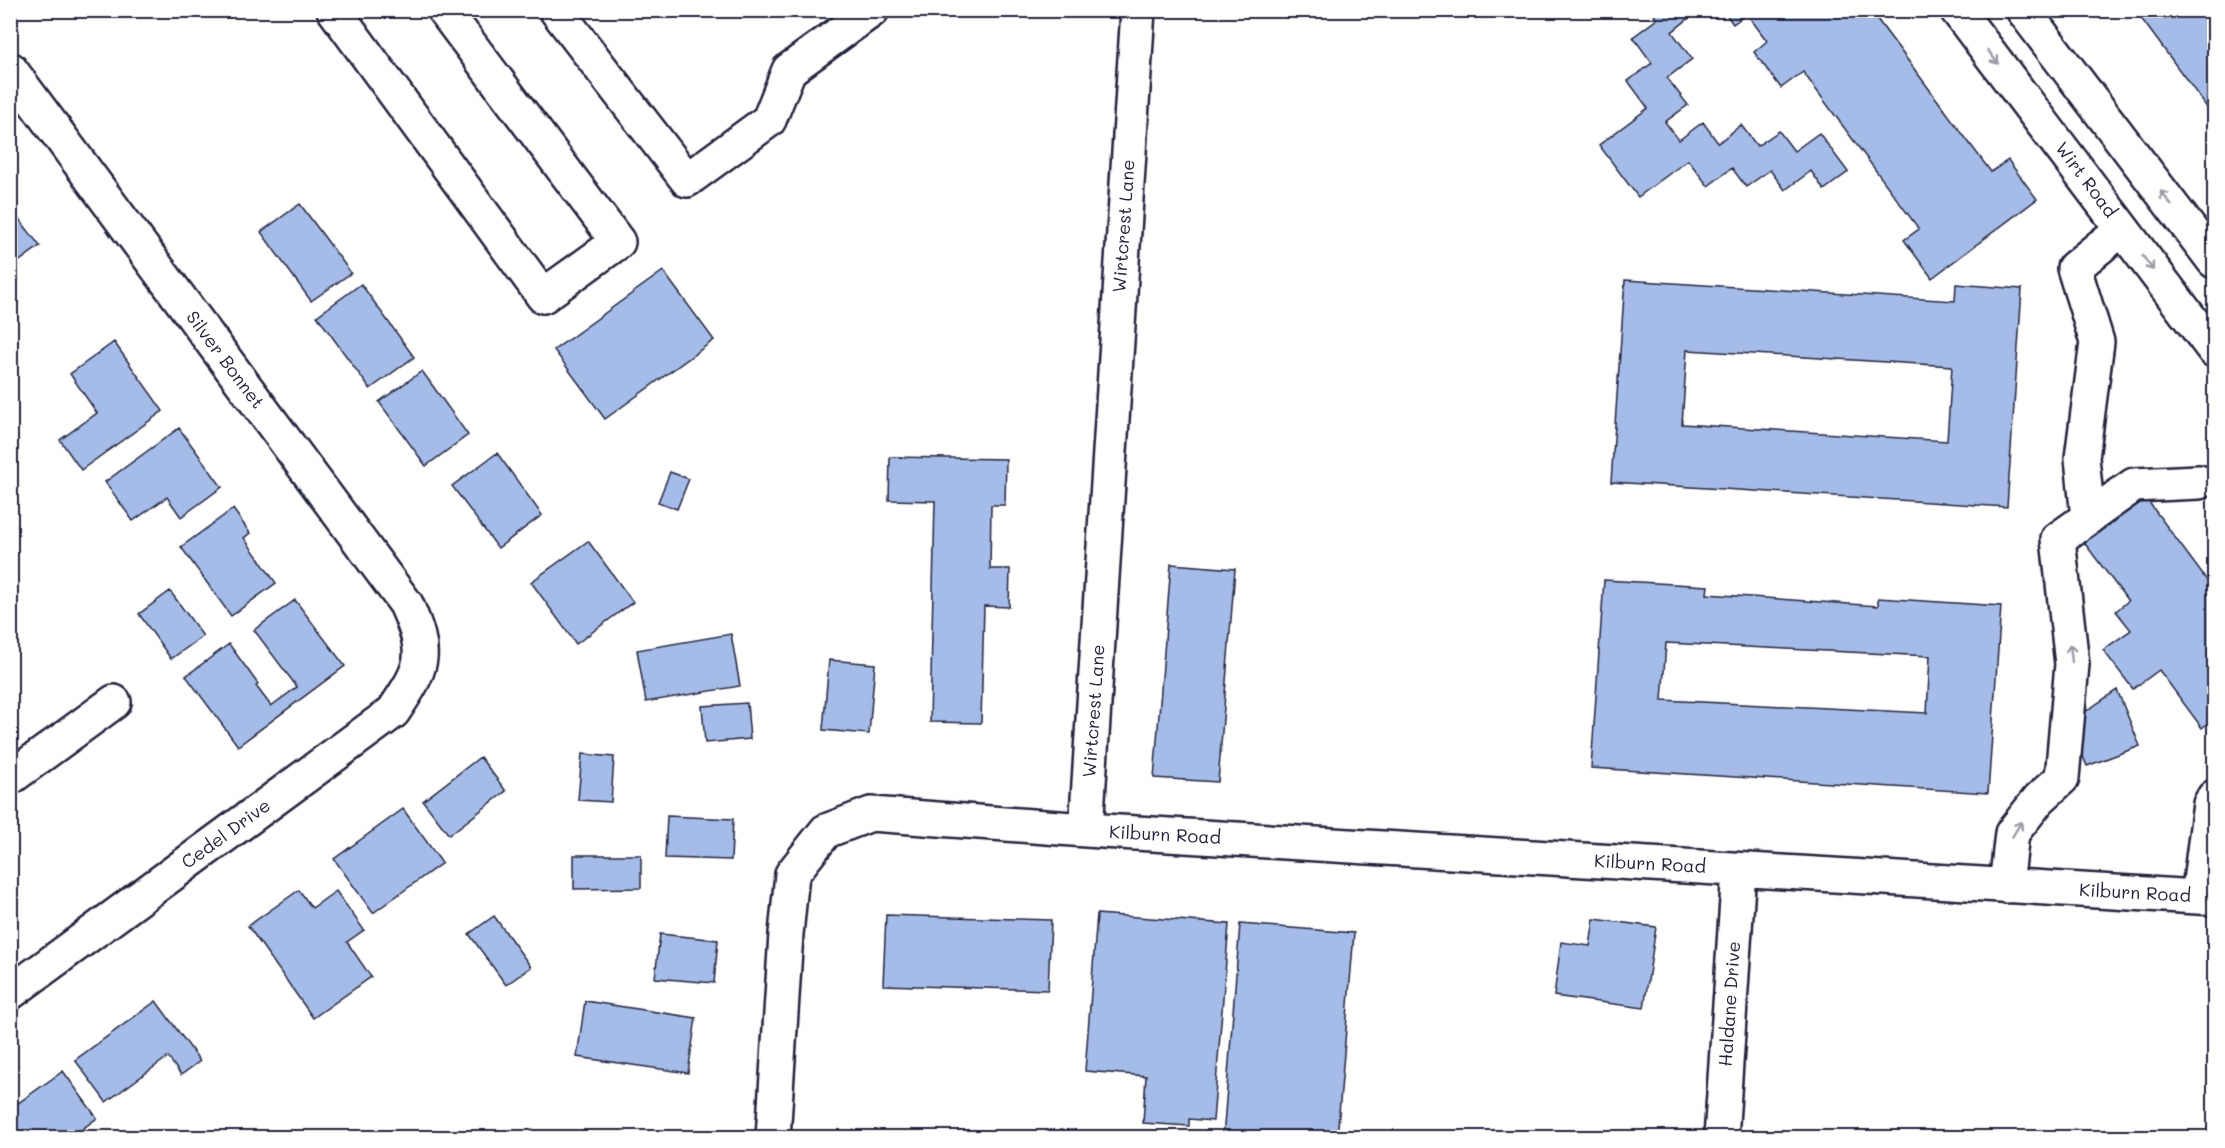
<svg xmlns="http://www.w3.org/2000/svg" width="2225" height="1148" font-family="Mali,sans-serif">
<style>
.building{fill:#a5bce9;stroke:#22223b;stroke-width:1.5;fill-rule:evenodd}
.lines{fill:none;stroke-linecap:round;stroke-linejoin:round}
.minor-casing{stroke:#22223b;stroke-width:38}
.major-casing{stroke:#22223b;stroke-width:38}
.minor{stroke:#fff;stroke-width:33}
.major{stroke:#fff;stroke-width:33}
.oneway{stroke:#9c9ca7}
.labels{text-anchor:middle;stroke-width:5;stroke-linejoin:round;paint-order:stroke}
.street-label{font-size:18px;fill:#22223b;stroke:#fff}
</style>
<rect width="100%" height="100%" fill="#fff"/>
<filter id="ink" filterUnits="userSpaceOnUse"><feTurbulence type="fractalNoise" baseFrequency=".0167" numOctaves="2"/><feDisplacementMap in="SourceGraphic" scale="12" xChannelSelector="R" yChannelSelector="G"/><feConvolveMatrix kernelMatrix="1 2 1 2 8 2 1 2 1" color-interpolation-filters="sRGB"/></filter>
<g filter="url(#ink)">
<path class="building" d="M1651 10H1691L1694 14 1672 32 1692 59 1667 78 1688 105 1665 122 1679 140 1703 122 1718 143 1741 125 1757 146 1779 131 1794 151 1819 133 1848 172 1824 190 1811 171 1785 190 1770 170 1746 187 1732 168 1708 186 1688 160 1638 197 1599 145 1648 108 1628 81 1652 63 1633 37 1657 19Z
M1723 10H1880L1874 15 1991 172 2008 160 2037 199 1932 278 1904 240 1919 229 1803 72 1781 88 1754 52 1767 41 1747 14 1733 24Z
M2135 10H2214V117Z
M300 204 351 273 311 301 261 232Z
M10 207 40 246 10 268Z
M663 271 714 340 605 419 554 350Z
M1625 280 1955 301 1956 284 2022 289 2007 507 1611 482ZM1687 350 1952 366 1947 441 1682 424Z
M361 284 414 357 370 389 317 316Z
M114 342 163 411 81 470 60 440 97 413 70 374Z
M422 371 468 435 426 466 379 402Z
M179 428 222 487 181 517 167 497 133 521 105 482Z
M497 453 542 515 498 548 452 486Z
M890 457 1006 459 1005 505H991L990 569H1010L1009 607 984 606 981 723 930 722 935 501 889 500Z
M670 472 689 479 677 509 658 502Z
M2145 497 2214 590V718L2202 728 2159 670 2133 689 2103 650 2131 630 2116 611 2128 601 2080 537 2133 498 2137 504Z
M233 509 250 533 244 538 276 583 231 616 181 547Z
M588 541 633 602 576 644 531 582Z
M1171 564 1235 569 1218 782 1154 778Z
M1604 580 1708 586 1707 594 1878 606V598L2001 606 1988 793 1591 768ZM1666 643 1930 656 1927 713 1662 700Z
M170 591 203 636 171 659 139 614Z
M295 600 345 666 238 746 186 676 229 644 258 684 256 686 271 706 297 687 254 630Z
M731 634 740 686 646 702 637 650Z
M829 660 875 664 869 734 823 730Z
M2117 690 2140 746 2087 766 2069 723Z
M747 703 750 739 705 743 702 706Z
M582 754 614 757 611 802 578 800Z
M480 757 506 791 449 835 423 801Z
M403 809 442 863 373 913 334 859Z
M667 816 733 819 731 860 665 858Z
M574 855H641V888L574 889Z
M299 890 312 908 336 891 364 930 347 942 371 977 313 1018 248 926Z
M1097 914 1229 924 1213 1121 1189 1119V1126L1143 1123 1146 1076 1085 1071Z
M886 915 1051 920 1048 990 883 985Z
M494 916 531 967 506 985 469 934Z
M1594 919 1656 927 1644 1008 1554 996 1561 942 1590 946Z
M1240 924 1354 933 1337 1138H1223Z
M660 934 718 940 714 983 655 978Z
M156 1001 200 1061 181 1075 168 1057 106 1102 75 1060Z
M585 1001 696 1018 688 1073 577 1057Z
M63 1071 97 1118 70 1138H10V1109Z"/>
<g class="lines">
<g class="minor-casing">
<path id="minor" d="M334 10 543 296 618 242 444 10
M556 10 687 180 769 120 789 70 872 10
M10 69 406 604C429 656 424 666 393 712L10 993
M2088 518 2082 458 2097 342 2074 268 2122 229
M10 778 114 702
M1086 830 1138 10
M2006 886 2012 833 2039 799 2062 778 2072 664 2058 539 2134 485 2199 482
M2198 897 2210 804 2214 797
M773 1138 786 934 792 874 826 831 871 814 1086 830 2214 898
M1721 1138 1739 870"/>
</g>
<g class="major-casing">
<path id="major" d="M1957 10 2214 350
M2023 10 2214 261"/>
</g>
<use href="#minor" class="minor"/>
<use href="#major" class="major"/>
</g>
<defs><path id="oneway-shaft" d="M-6 0H5M1.5-3L5.5 0L1.5 3" fill="none" stroke-width="1.6" stroke-linecap="round" stroke-linejoin="round" transform="scale(1.5)"/></defs>
<g class="oneway">
<use href="#oneway-shaft" transform="translate(1993 57) rotate(53)"/>
<use href="#oneway-shaft" transform="translate(2166 198) rotate(-127)"/>
<use href="#oneway-shaft" transform="translate(2148 263) rotate(53)"/>
<use href="#oneway-shaft" transform="translate(2071 653) rotate(-96)"/>
<use href="#oneway-shaft" transform="translate(2017 829) rotate(-59)"/>
</g>
</g>
<g class="labels">
<g class="street-label">
<text transform="translate(2086 180) rotate(53)" y="6">Wirt Road</text>
<text transform="translate(1124 226) rotate(-86)" y="6">Wirtcrest Lane</text>
<text transform="translate(225 360) rotate(53)" y="6">Silver Bonnet</text>
<text transform="translate(1094 711) rotate(-86)" y="6">Wirtcrest Lane</text>
<text transform="translate(226 834) rotate(-36)" y="6">Cedel Drive</text>
<text transform="translate(1165 835) rotate(3)" y="6">Kilburn Road</text>
<text transform="translate(1650 864) rotate(3)" y="6">Kilburn Road</text>
<text transform="translate(2135 893) rotate(3)" y="6">Kilburn Road</text>
<text transform="translate(1730 1004) rotate(-86)" y="6">Haldane Drive</text>
</g>
</g>
<rect width="2225" height="1148" fill="none" stroke="#fff" stroke-width="36"/>
<rect x="18" y="18" width="2189" height="1112" fill="none" stroke="#22223b" stroke-width="2" filter="url(#ink)"/>
</svg>
